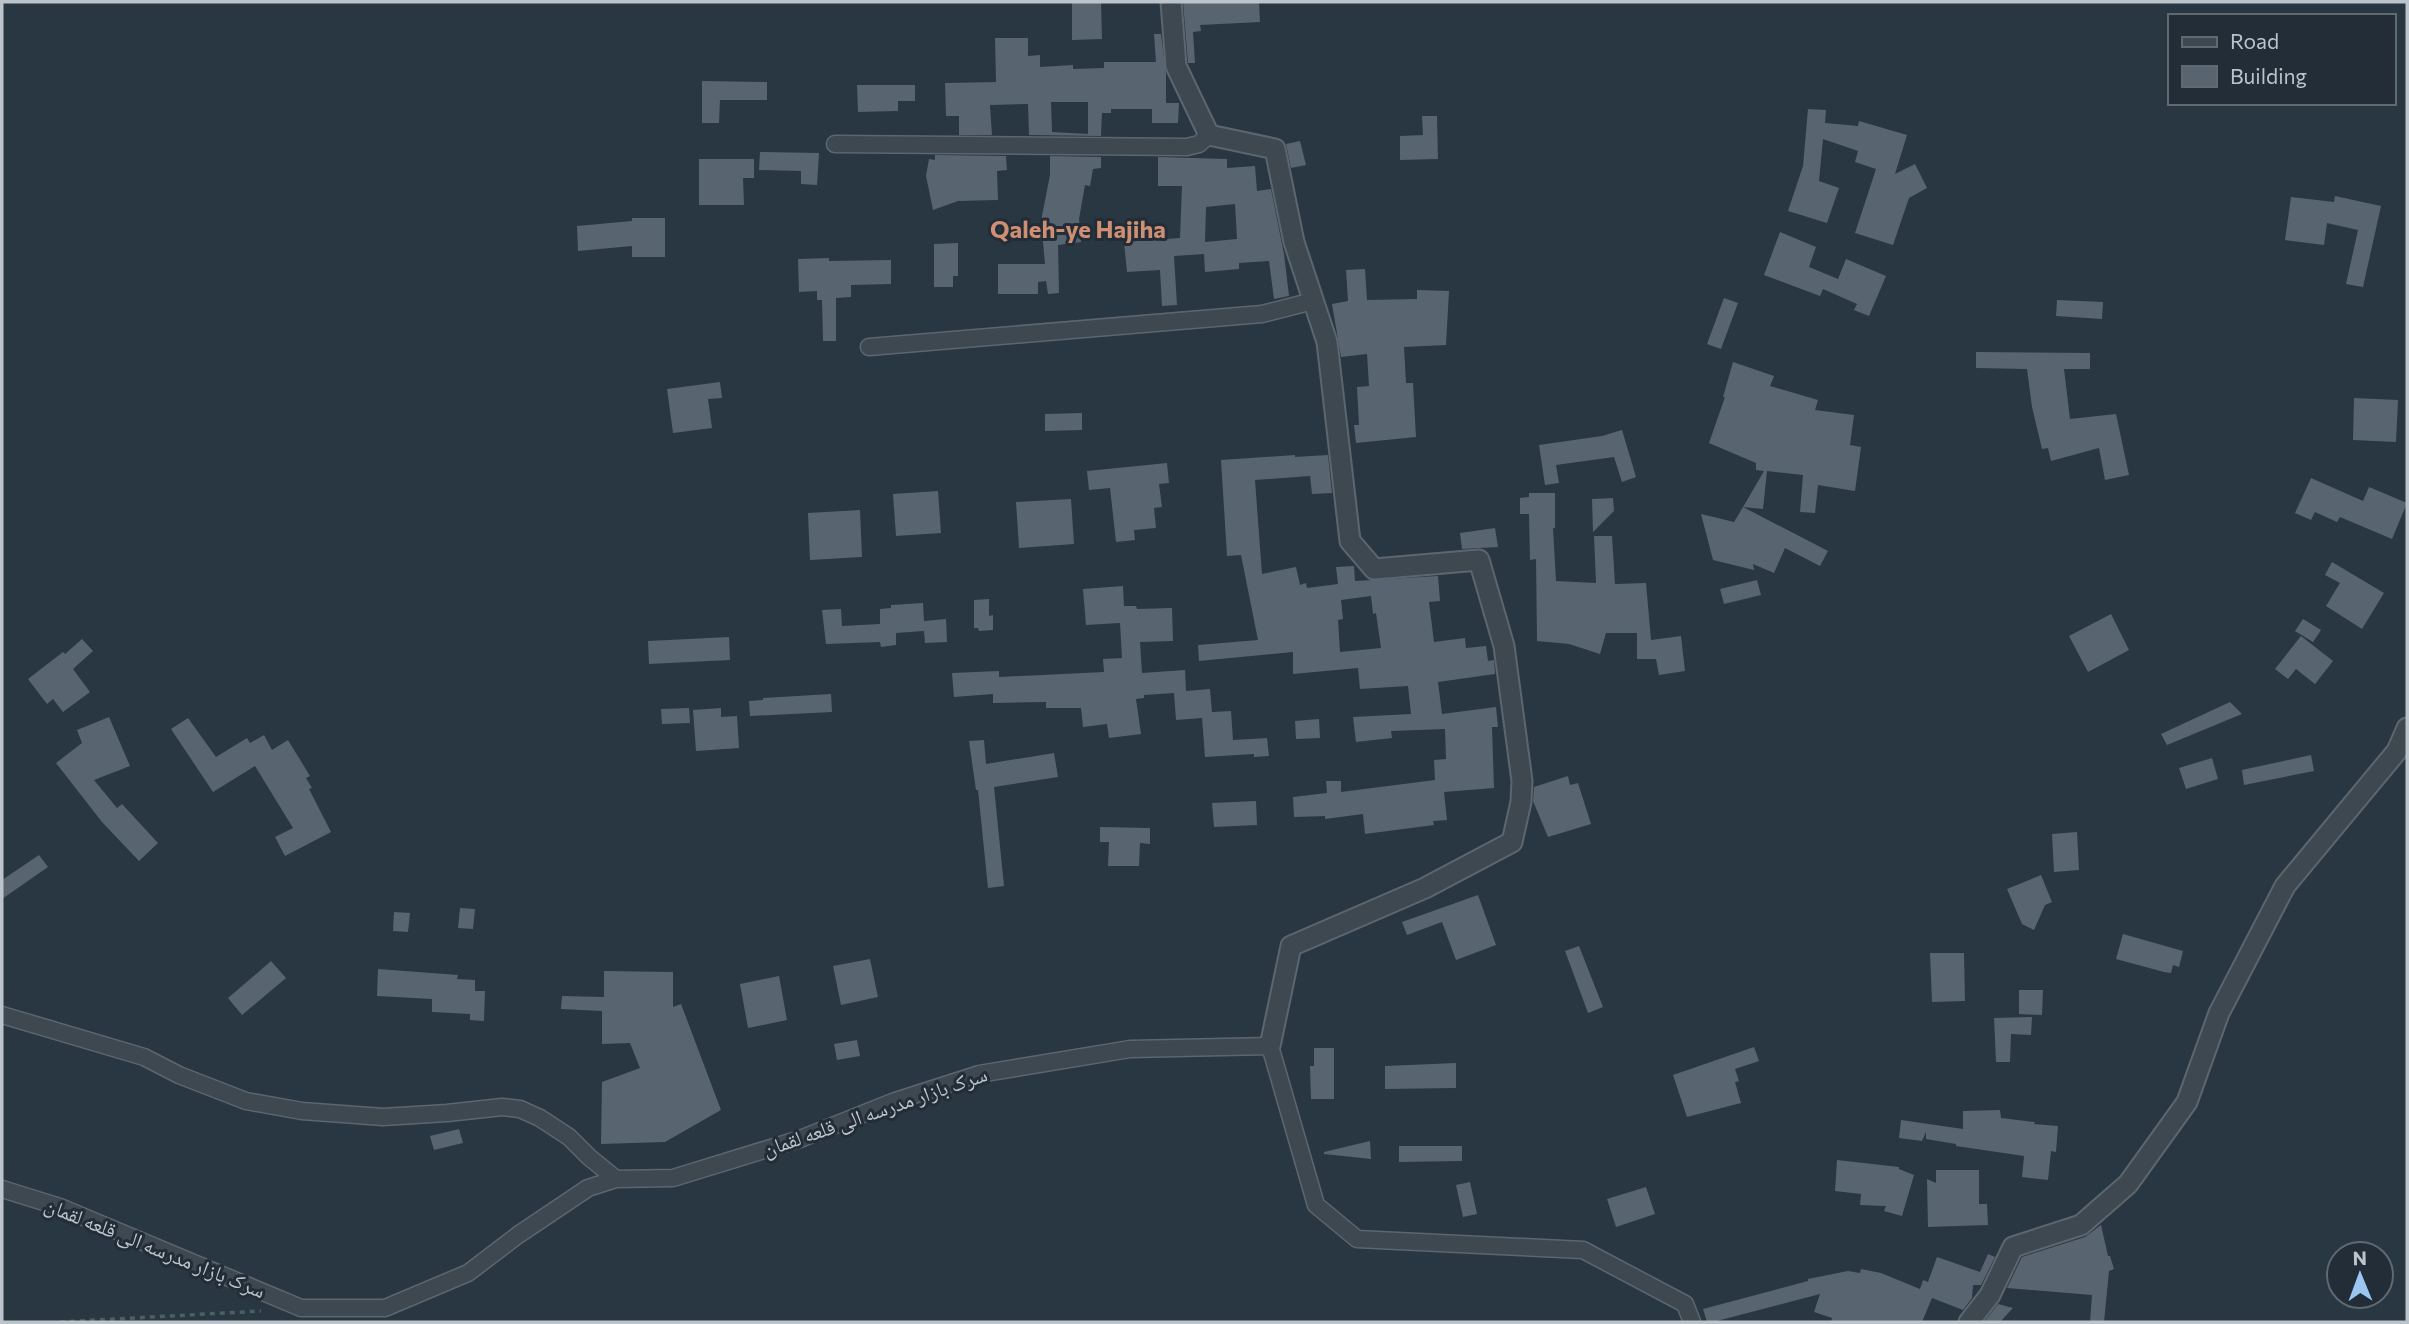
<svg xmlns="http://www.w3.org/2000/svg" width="2409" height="1324" font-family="Commissioner,'Noto Naskh Arabic',sans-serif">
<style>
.building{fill:#586571;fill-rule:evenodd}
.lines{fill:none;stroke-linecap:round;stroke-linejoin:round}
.minor-casing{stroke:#5c666f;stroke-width:19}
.tertiary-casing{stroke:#5c666f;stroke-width:23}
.path{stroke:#4c6060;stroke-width:3.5;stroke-dasharray:5 5;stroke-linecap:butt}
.minor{stroke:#3e4851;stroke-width:16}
.tertiary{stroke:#3e4851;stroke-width:19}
.labels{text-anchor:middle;stroke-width:6;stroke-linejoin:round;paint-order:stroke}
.street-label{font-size:21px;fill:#bbc3cb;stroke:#222d37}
.quarter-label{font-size:24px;font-weight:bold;fill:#cf8f72;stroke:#222d37}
</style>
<rect width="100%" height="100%" fill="#293742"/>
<path class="building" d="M1072 2H1101L1102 39 1072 40Z
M1183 2H1259L1260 22 1200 25 1201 31 1193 32 1195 63H1188Z
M1154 34H1161L1166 73V103H1179L1178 123H1152V109H1111V113H1102L1101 136 1029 135 1028 104 990 105 992 135H959V116H946L945 83 996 82 995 38H1028V56L1040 55V67L1073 65V69L1104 68V62H1156ZM1051 102H1088V134L1052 132Z
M702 81 767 82V100H720L719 123H702Z
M857 85H915V101H898V111L858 112Z
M1808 109 1826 110 1825 123 1858 126 1859 121 1907 135 1895 174 1915 164 1927 188 1909 198 1893 245 1855 233 1876 169 1855 162 1858 151 1823 139 1819 181 1839 188 1827 223 1788 211 1803 166Z
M1422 116H1437L1438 159 1400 160V136L1423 135Z
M1300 141 1306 165 1291 168 1286 144Z
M760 152 819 153 817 185 801 184V171L759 170Z
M935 155 1006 156 1007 170 997 171 998 200 958 201 933 210 926 176 929 159 935 160Z
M1050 156 1101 157V168L1093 169 1090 186 1085 185 1079 219 1081 242 1058 245 1059 293 1048 294 1046 281 1038 282V294H998V264H1045L1041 221 1050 175Z
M1158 157 1227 159V168L1255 166 1257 191 1271 189 1284 254 1289 296 1274 299 1269 261 1239 263V269L1205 272 1204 254 1174 256 1177 305 1162 306 1160 270 1127 272 1124 242 1180 238 1182 186H1158ZM1235 204 1237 239 1205 242 1206 207Z
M699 159H754V178H743L744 205H699Z
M2335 196 2381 206 2363 287 2346 284 2358 230 2327 223 2324 245 2285 240 2291 197 2334 202Z
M632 218H665V257H632V246L578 251 577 226 632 221Z
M1780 232 1816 247 1809 267 1838 279 1846 259 1886 276 1869 316 1854 310 1857 304 1823 289 1820 296 1764 275Z
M958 243V276H953V287H934V244Z
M829 258V261L891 260V284L851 285V297L836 298V341H823L822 300H817V291L799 292 798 259Z
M1365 269 1367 300 1417 299V290L1449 291 1446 345 1404 347 1406 383H1413L1416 437 1356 443 1354 425H1359L1357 387 1369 386 1367 354 1341 357 1332 304 1348 301 1346 270Z
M1724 298 1738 303 1721 349 1707 344Z
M2057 300 2103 302 2102 319 2056 316Z
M1976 352 2090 353V369H2064L2070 419 2116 414 2129 475 2105 480 2099 448 2051 461 2048 448 2042 449 2032 407 2027 369 1976 368Z
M1733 362 1774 376 1770 386 1818 400 1815 410 1854 415 1850 445 1861 447 1855 491 1818 485 1815 513 1800 512 1803 475 1767 471 1763 509 1743 507 1764 471 1756 470V463L1709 443 1725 397H1723Z
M720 382 722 398 708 399 712 428 673 433 667 389Z
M2354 398 2398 400 2396 442 2353 440Z
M1082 413V430L1045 431V414Z
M1622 430 1636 477 1622 482 1614 457 1556 465 1559 483 1545 485 1539 445 1602 436Z
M1295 455V457L1328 455 1332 493 1312 494 1310 476 1255 480 1262 574 1296 567 1300 585 1306 583 1307 588 1338 584 1336 567 1354 566 1355 581 1438 576 1440 601 1429 602 1434 642 1465 638 1466 648 1486 646 1488 661 1494 660 1495 674 1438 682 1442 714 1496 707 1498 727H1492L1494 788 1444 792 1447 820 1433 821 1434 825 1365 834 1363 814 1325 819V816L1294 817 1293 797 1327 793 1326 781H1341V792L1435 780 1434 760 1446 759 1445 729 1391 731 1392 738 1356 742 1353 717 1411 714 1408 686 1360 689 1358 668 1293 674V652L1199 661 1198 645 1258 640 1241 555 1227 556 1221 460ZM1371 596 1373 614 1376 613 1381 648 1340 652 1338 620 1343 619 1341 600Z
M1167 463 1169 483 1159 484 1162 507 1154 508 1156 528 1134 530 1135 540 1116 542 1110 488 1089 490 1087 471Z
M2311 478 2363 501 2369 487 2407 503 2392 539 2340 517 2337 522 2315 512 2311 520 2295 513Z
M938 491 941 533 896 536 893 494Z
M1529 493H1555V528H1553L1556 581 1596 583 1594 536H1612L1615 584 1646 583 1651 640 1681 636 1685 671 1659 675 1656 659H1637V633H1606L1600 654 1569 644 1537 641 1536 559 1530 560 1529 514H1520V498L1529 497Z
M1613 498 1614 511 1593 532 1592 499Z
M1071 499 1074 544 1019 548 1016 502Z
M1743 507 1828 551 1820 566 1785 548 1774 573 1753 564 1754 570 1713 560 1701 514 1734 522Z
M860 510 862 557 810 560 808 513Z
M1495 528 1498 547 1462 549 1460 533Z
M2332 562 2384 593 2362 629 2326 606 2340 583 2325 575Z
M1757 580 1761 595 1724 604 1720 589Z
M1123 586 1124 606H1136L1137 609 1172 608 1173 641 1140 642 1142 673 1185 670 1186 691 1210 689 1212 712 1231 711 1233 740 1267 738 1269 756 1254 757V754L1205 757 1202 718 1176 720 1174 693 1144 695V698L1136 699 1141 734 1109 738 1107 724 1083 727 1081 708H1046V702L993 703V694L954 697 952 673 999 671V677L1104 672 1103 659 1122 658 1120 623 1086 625 1083 589Z
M989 599V616L993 615V630L979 631 978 628H974V600Z
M923 603 924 621 946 619 947 642 925 643 924 631 896 633V645L881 647 880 642 826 644 822 610 841 609 842 626 880 624V609L891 608V605Z
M2111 614 2129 650 2088 672 2069 636Z
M2303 619 2321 630 2313 642 2295 631Z
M2301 636 2333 661 2315 684 2296 669 2288 679 2275 669Z
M729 637 730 660 649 664 648 641Z
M82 639 93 651 73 669 90 692 63 712 53 699 47 704 28 679 63 652 65 654Z
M831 694 832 712 750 716 749 701 763 700V698Z
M2230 702 2242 714 2167 745 2161 734Z
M689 708 690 723 662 724 661 709Z
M721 708V717L737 716 739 748 696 751 693 710Z
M109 717 130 766 94 780 117 808 122 804 158 843 139 861 102 822 56 763 82 743 77 730Z
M188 718 216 757 247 738 250 743 264 735 272 750 288 740 310 776 306 778 312 788 309 789 331 832 285 856 275 837 293 828 255 766 213 792 171 729Z
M1319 719 1320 738 1296 739 1295 721Z
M984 740 986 764 1054 753 1058 777 994 787 1004 886 988 888 978 790H976L969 741Z
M2311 755 2314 771 2244 785 2242 770Z
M2212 758 2218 779 2186 789 2179 768Z
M1568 776 1570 785 1578 783 1591 824 1548 837 1533 801 1534 787Z
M1256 801 1257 825 1214 827 1212 803Z
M1100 827 1150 828V844L1140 843 1139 866H1108L1109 842H1100Z
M2077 832 2079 870 2054 872 2052 834Z
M39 855 48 867 2 899V880Z
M2041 875 2052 902 2045 905 2034 930 2022 924 2007 889Z
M1478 895 1496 945 1456 960 1442 922 1407 935 1402 922Z
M460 908 475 909 473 929 458 928Z
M394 912 410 913 408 932 393 931Z
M2123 934 2183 951 2179 967 2173 965 2171 973 2164 972 2116 959Z
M1579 946 1603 1007 1588 1013 1565 951Z
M1930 953H1964L1965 1001 1932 1002Z
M870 959 878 997 841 1005 833 966Z
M271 961 286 978 242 1015 228 998Z
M378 969 458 975 457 979 475 980V991H485L484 1021 470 1020V1014L432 1012V999L377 996Z
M604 971 673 972V1007L681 1004 721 1110 665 1142 601 1144 602 1082 640 1068 630 1043 602 1044V1011L561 1009 562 996 604 997Z
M779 976 787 1020 748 1028 740 984Z
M2019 990H2043L2042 1015 2019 1014Z
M2032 1017 2031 1035 2011 1034 2010 1062H1996L1994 1018Z
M857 1040 860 1056 837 1060 834 1044Z
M1754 1047 1759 1061 1735 1069 1739 1081 1735 1082 1741 1103 1687 1117 1673 1075Z
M1314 1048H1334V1099H1311L1310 1066H1314Z
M1456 1063V1088L1385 1089V1066Z
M2000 1110 2001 1118 2035 1122 2034 1124 2058 1126 2056 1152 2051 1151 2048 1180 2022 1177 2024 1156 1956 1146V1144L1926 1139V1132L1922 1141 1899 1138 1901 1120 1963 1129V1111Z
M459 1129 463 1143 434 1150 430 1136Z
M1370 1141 1371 1159 1324 1154V1152Z
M1399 1146H1462V1161L1399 1162Z
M1837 1160 1899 1167V1169L1914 1175 1902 1216 1884 1211 1886 1206 1860 1205 1861 1194 1835 1191Z
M1936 1170H1979V1204H1987L1988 1225 1928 1227 1927 1179 1936 1183Z
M1470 1182 1477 1214 1463 1217 1456 1185Z
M1646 1187 1655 1214 1616 1227 1607 1199Z
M2101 1225 2108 1256H2110L2114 1269 2109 1271 2104 1322H2090L2092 1295 2007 1288 2022 1257 2085 1237Z
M1988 1254 1995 1257 1981 1285H1973L1972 1298 1963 1310 1932 1298 1922 1322H1831L1832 1318 1814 1312 1820 1294 1713 1322H1707L1703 1309 1808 1281V1279L1848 1271 1860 1273 1861 1269 1881 1273 1920 1289 1923 1280 1928 1282 1937 1257 1980 1272Z
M1998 1304 2013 1308 2000 1322H1984Z"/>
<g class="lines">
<g class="minor-casing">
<path id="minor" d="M835 144 1187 147 1199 144 1209 135
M869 347 1262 314 1313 301
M2 1015 144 1057 179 1075 246 1101 302 1111 383 1117 447 1113 502 1107 520 1109 540 1118 569 1137 589 1157 616 1179
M2 1189 60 1207 301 1308H385L468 1273 518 1235 588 1188 616 1179 673 1178 800 1139 895 1101 979 1074 1130 1049 1270 1046 1316 1205 1357 1239 1583 1250 1685 1304 1692 1322"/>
</g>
<g class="tertiary-casing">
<path id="tertiary" d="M1171 2 1176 66 1209 135 1275 149 1294 242 1327 342 1350 541 1374 569 1479 560 1504 646 1522 781 1521 802 1512 842 1425 888 1291 946 1270 1046
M1969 1322 1990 1295 2013 1247 2081 1225 2128 1184 2187 1102 2219 1013 2285 886 2397 751 2407 728"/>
</g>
<path class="path" d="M60 1322 261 1311"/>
<use href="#minor" class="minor"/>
<use href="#tertiary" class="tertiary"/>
</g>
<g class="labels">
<g class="street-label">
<text transform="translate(875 1112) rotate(-19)" y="7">سرک بازار مدرسه الی قلعه لقمان</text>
<text transform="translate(155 1248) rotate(22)" y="7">سرک بازار مدرسه الی قلعه لقمان</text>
</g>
<g class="quarter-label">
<text x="1078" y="238">Qaleh-ye Hajiha</text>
</g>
</g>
<rect width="2409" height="1324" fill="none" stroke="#bbc3cb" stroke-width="7"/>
<rect x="2168" y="14" width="228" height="91" fill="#222d37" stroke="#5f6972" stroke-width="2"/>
<rect x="2182" y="37" width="35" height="10" fill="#3e4851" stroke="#5f6972" stroke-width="2"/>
<text x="2230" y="49" font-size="21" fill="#bbc3cb">Road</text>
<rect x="2182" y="66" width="35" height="21" fill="#586571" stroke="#5f6972" stroke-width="2"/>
<text x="2230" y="84" font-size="21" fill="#bbc3cb">Building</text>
<g transform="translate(2360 1275) rotate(359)"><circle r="33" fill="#222d37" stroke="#5f6972" stroke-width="2"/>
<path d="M0-5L12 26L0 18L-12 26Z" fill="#9ac6f1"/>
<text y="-10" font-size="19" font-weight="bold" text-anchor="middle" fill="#bbc3cb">N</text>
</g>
</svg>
